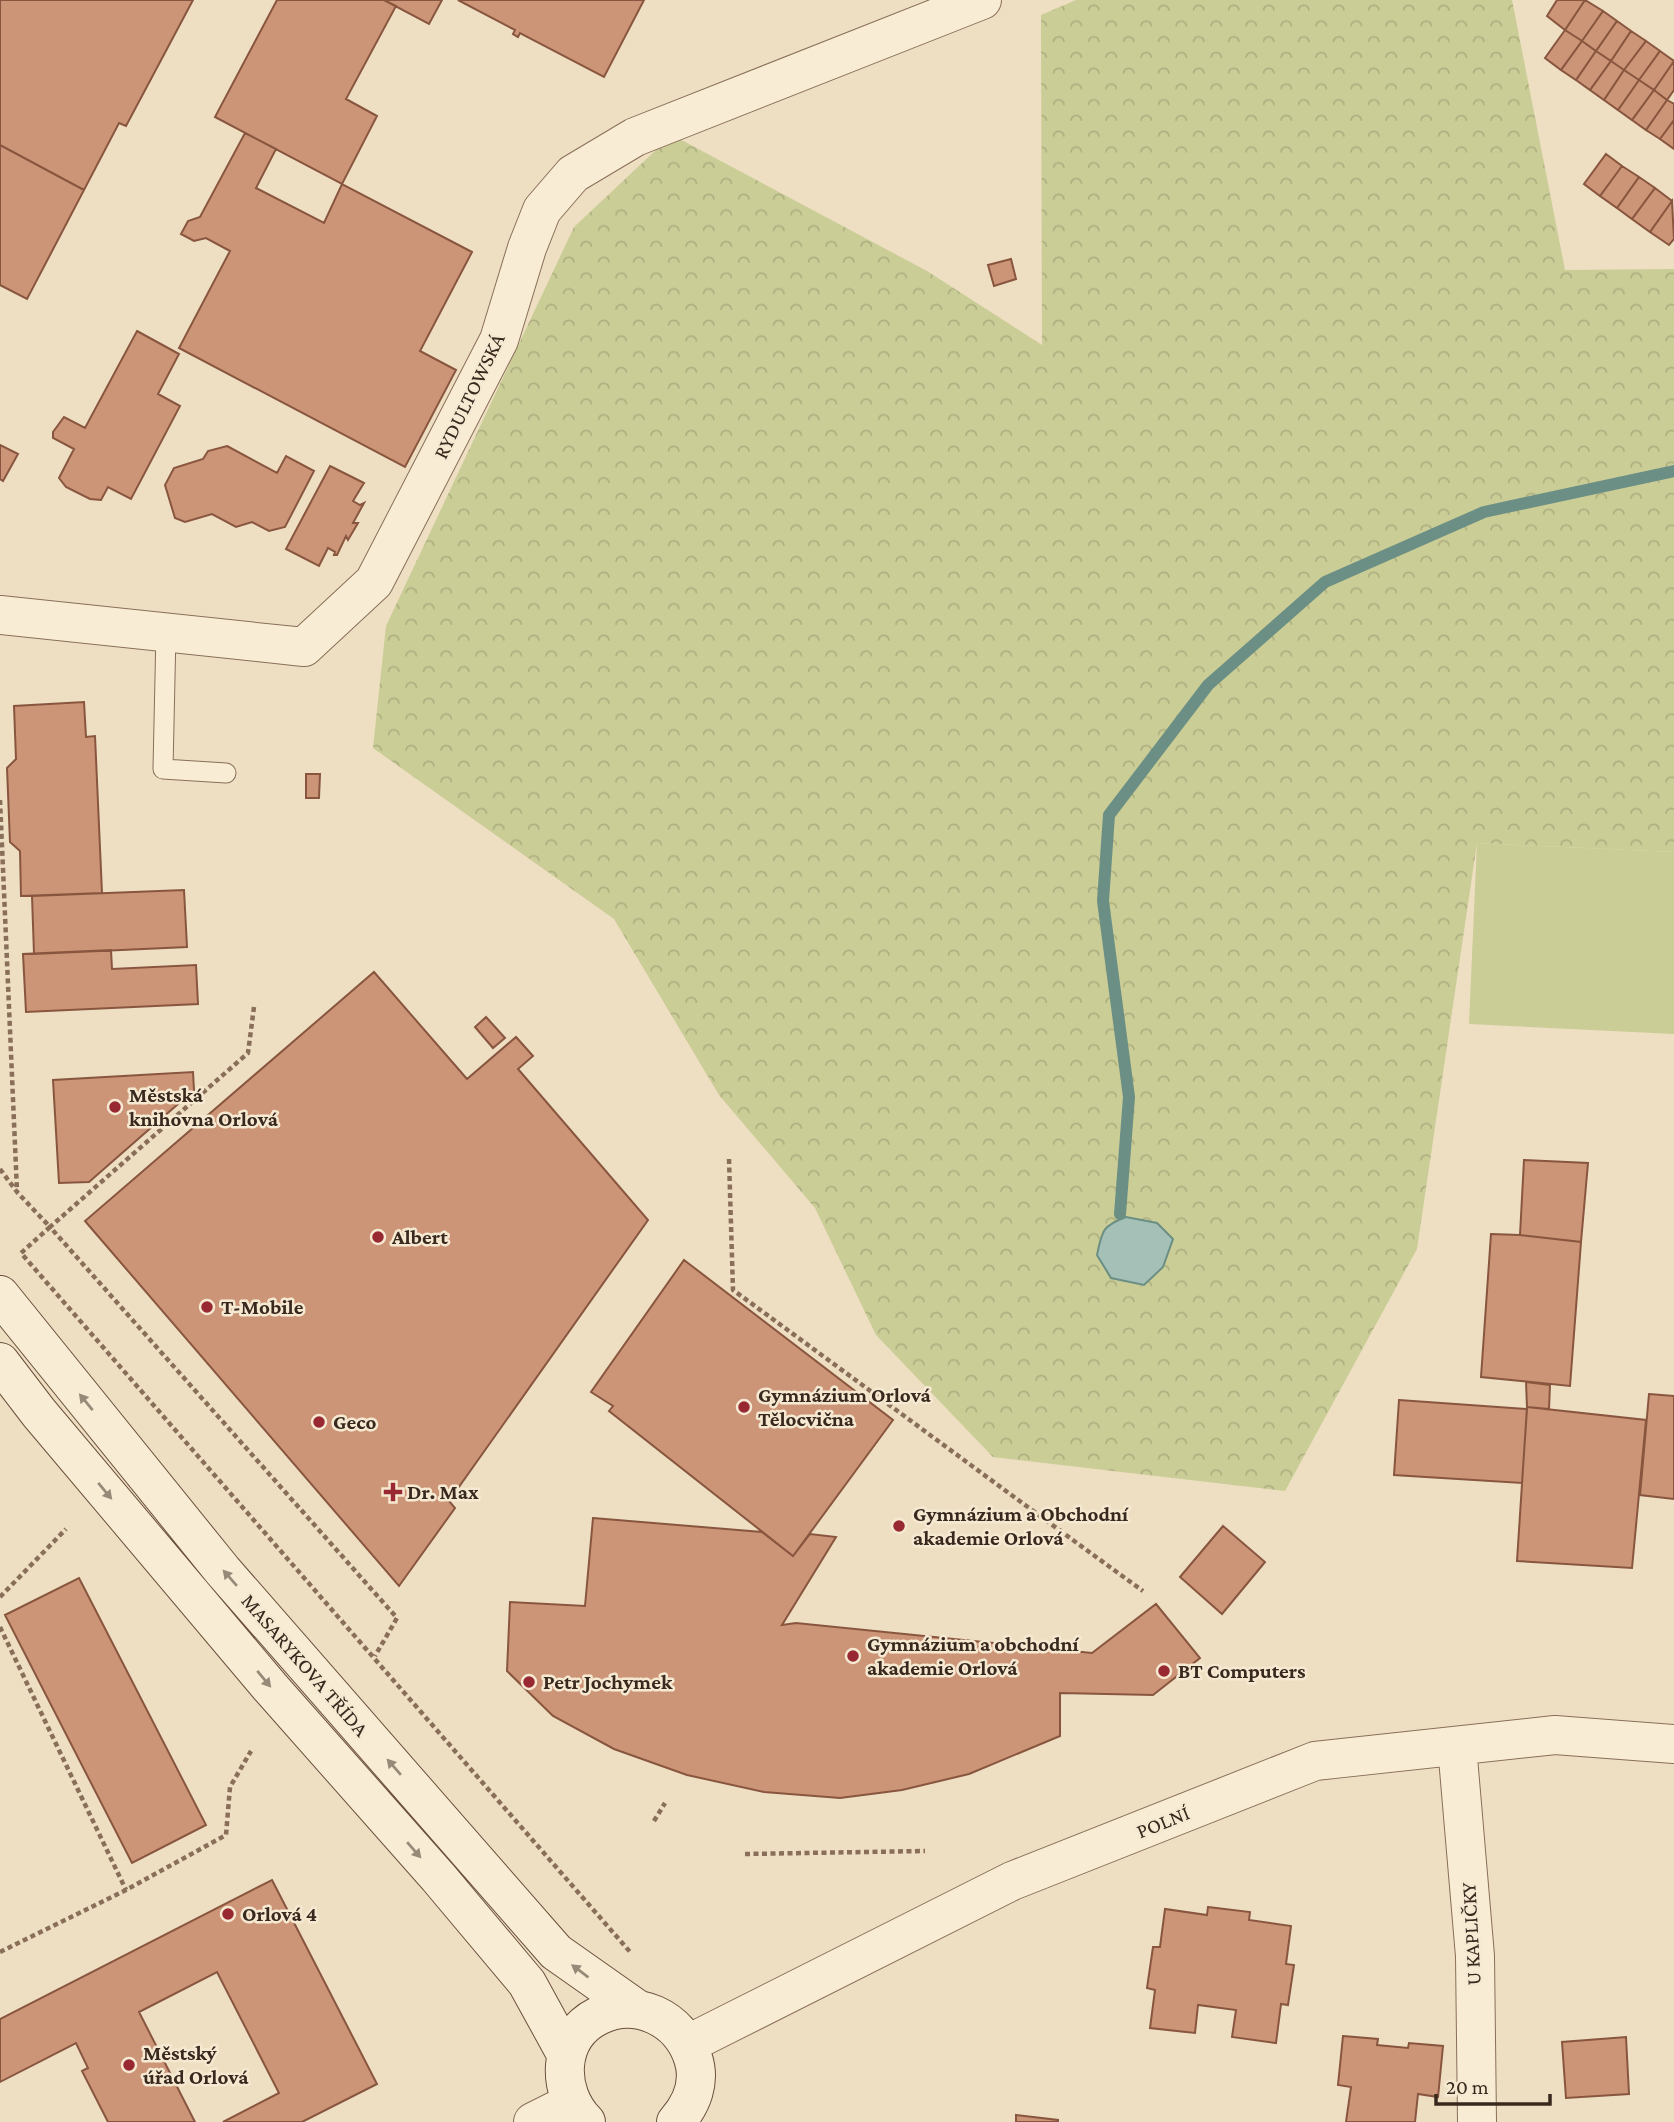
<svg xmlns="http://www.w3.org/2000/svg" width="1674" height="2122" font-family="'Crimson Pro',serif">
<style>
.grass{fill:#cacd96}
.forest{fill:url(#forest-crowns)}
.water{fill:#a5c1b7;stroke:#6b8f84;stroke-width:2}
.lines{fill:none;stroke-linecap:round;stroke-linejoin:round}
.stream{stroke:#6b8f84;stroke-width:12}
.building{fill:#cd9577;stroke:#88563f;stroke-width:2}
.lane-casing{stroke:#896f59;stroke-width:21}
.street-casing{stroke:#896f59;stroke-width:40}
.secondary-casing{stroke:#6a503c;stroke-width:40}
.path{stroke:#896f59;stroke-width:4.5;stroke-dasharray:5 3.5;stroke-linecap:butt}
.lane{stroke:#f9ecd5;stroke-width:19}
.street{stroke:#f9ecd5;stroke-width:38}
.secondary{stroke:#f9ecd5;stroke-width:38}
.oneway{fill:#988a79}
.poi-dot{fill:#982831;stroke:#f6e9d2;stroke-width:2.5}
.labels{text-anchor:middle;stroke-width:5;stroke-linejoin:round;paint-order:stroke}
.street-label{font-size:21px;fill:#38281d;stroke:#f6e9d2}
.poi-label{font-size:21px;font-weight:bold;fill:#38281d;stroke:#f6e9d2;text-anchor:start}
</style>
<defs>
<pattern id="forest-crowns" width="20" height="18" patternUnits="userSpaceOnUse" patternTransform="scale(1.75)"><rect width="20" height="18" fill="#cacd96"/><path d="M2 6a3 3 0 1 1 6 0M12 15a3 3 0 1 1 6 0" fill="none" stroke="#aeb081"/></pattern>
</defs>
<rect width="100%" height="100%" fill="#eedec2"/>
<path class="grass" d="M1477 843 1674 852V1034L1469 1024Z"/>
<path class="forest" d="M1076 0H1512L1565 270 1674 269V852L1477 843 1417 1249 1285 1491 993 1457 876 1335 815 1208 719 1095 614 919 373 748 386 626 574 227 672 135 927 271 1042 345 1041 15Z"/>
<path class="water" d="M1126 1217 1157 1223 1173 1239 1163 1267 1144 1285 1111 1278 1097 1255C1102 1231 1102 1226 1126 1217Z"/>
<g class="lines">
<path class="stream" d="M1120 1214 1129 1097 1103 901 1109 815 1208 685 1325 582 1484 512 1674 471"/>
</g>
<path class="building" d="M0 0H193L126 126 119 123 84 190 0 145Z
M277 0H384L396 6 346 99 377 116 342 184 215 117Z
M384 0H442L429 24Z
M458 0H644L604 77 520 33 518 37 513 34 515 30Z
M1557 0H1585L1565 30 1547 16Z
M1585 0 1603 11 1582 41 1565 30Z
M1603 11 1617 21 1596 51 1582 41Z
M1617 21 1631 31 1611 61 1596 51Z
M1565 30 1582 41 1561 70 1545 58Z
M1631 31 1646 41 1624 70 1611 61Z
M1582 41 1596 51 1576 80 1561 70Z
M1646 41 1660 51 1639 80 1624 70Z
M1596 51 1611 61 1590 90 1576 80Z
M1660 51 1674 61 1654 90 1639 80Z
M1611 61 1624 70 1604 100 1590 90Z
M1674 61V90L1667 100 1654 90Z
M1624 70 1639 80 1618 110 1604 100Z
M1639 80 1654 90 1632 120 1618 110Z
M1654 90 1667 100 1646 130 1632 120Z
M1667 100 1674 104V120L1660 139 1646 130Z
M1674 120V149L1660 139Z
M245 133 276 149 256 188 324 223 342 184 472 252 420 351 456 370 405 467 179 348 230 251 206 238 194 241 181 234 188 221 200 217Z
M0 145 84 190 27 299 0 285Z
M1606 154 1622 166 1600 196 1584 184Z
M1622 166 1639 177 1617 208 1600 196Z
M1639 177 1655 188 1632 219 1617 208Z
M1655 188 1672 201 1650 232 1632 219Z
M1672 201 1674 239 1669 245 1650 232Z
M1011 259 1016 279 994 286 988 265Z
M137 331 179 354 158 394 180 406 131 499 108 487 101 500 90 499 66 487 59 478 74 449 53 438V432L64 417 85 428Z
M0 445 18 454 3 481 0 479Z
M227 446 277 473 286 456 314 471 285 527 269 531 252 522 236 527 212 514 185 522 175 518 165 485 174 468 203 459 208 451Z
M330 466 364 483 353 501 360 505 364 503 353 523H358L348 540 346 536 337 555H334L335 552 328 548 319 566 286 549Z
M84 702 86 737 95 736 102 893 21 896 20 851 10 842 7 768 16 759 14 706Z
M306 774H320L319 798H306Z
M184 890 187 947 34 954 32 896Z
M111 950 112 969 196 965 198 1004 26 1012 23 954Z
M374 972 467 1079 516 1037 533 1056 518 1069 648 1220 449 1501 455 1508 399 1586 85 1221Z
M486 1017 505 1038 493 1048 475 1027Z
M193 1072 194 1090 89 1182 59 1183 53 1080Z
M1524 1160 1588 1163 1581 1242 1520 1235Z
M1491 1234 1520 1235 1581 1242 1570 1386 1481 1377Z
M684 1260 893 1420 793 1556 609 1411 613 1406 591 1392Z
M1526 1382 1550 1385 1549 1409 1527 1407Z
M1649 1394 1674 1396V1499L1640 1495Z
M1399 1400 1527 1409 1522 1483 1394 1475Z
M1527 1407 1646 1420 1632 1568 1517 1561Z
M593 1518 762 1532 793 1556 810 1534 836 1537 782 1625 796 1623 1092 1653 1156 1604 1200 1658 1153 1695 1060 1693V1736L969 1774 902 1790 840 1798 764 1792 687 1775 614 1749 553 1716 507 1671 510 1602 585 1606Z
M1223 1526 1265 1562 1222 1614 1180 1577Z
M79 1578 206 1825 132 1863 5 1615Z
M272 1880 377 2084 302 2122H223L279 2093 217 1972 139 2012 195 2122H108L82 2071 88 2068 76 2043 0 2082V2019Z
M1208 1907 1250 1912 1249 1920 1291 1926 1286 1964 1294 1965 1288 2005 1281 2004 1276 2043 1232 2037 1236 2010 1198 2005 1195 2033 1150 2028 1155 1990 1147 1988 1153 1947H1160L1165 1909 1207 1915Z
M1343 2036 1378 2039 1377 2045 1408 2048 1409 2043 1443 2046 1438 2097 1418 2094 1415 2122H1346L1351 2087 1338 2085Z
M1626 2037 1629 2094 1566 2098 1562 2042Z
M1016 2115 1058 2120V2122H1016Z"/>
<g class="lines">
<g class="lane-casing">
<path id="lane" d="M166 632 163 769 226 773"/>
</g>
<g class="street-casing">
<path id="street" d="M0 615 304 647 374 582 499 340 527 248 542 210 573 174 635 137 982 0
M1457 1746 1475 1956 1477 2122
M688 2044 1012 1881 1315 1761 1555 1735 1674 1744
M533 2122 571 2103"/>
</g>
<g class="secondary-casing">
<path id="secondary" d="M0 1295 223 1571 556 1952 637 2009
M0 1362 39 1413 270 1687 438 1877 527 1983 566 2054
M586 2122C556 2092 556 2037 598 2016 636 1997 680 2018 693 2058 701 2082 692 2104 676 2122"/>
</g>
<path class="path" d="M0 800 17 1191
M254 1007 248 1053 50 1227 397 1618 375 1656
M729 1159 733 1290C870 1390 1006 1492 1143 1591
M0 1169 17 1192 50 1227 21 1253 631 1953
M0 1597 66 1529
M0 1627 126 1890
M654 1821 665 1803
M745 1854 925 1851
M0 1952 126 1890 226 1835 230 1787 251 1751"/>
<use href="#lane" class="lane"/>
<use href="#street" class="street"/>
<use href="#secondary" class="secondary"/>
</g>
<defs><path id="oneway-solid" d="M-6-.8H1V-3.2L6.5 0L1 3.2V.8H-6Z" transform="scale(1.75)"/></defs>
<g class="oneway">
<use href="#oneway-solid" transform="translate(86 1402) rotate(-129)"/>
<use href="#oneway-solid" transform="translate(105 1491) rotate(50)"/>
<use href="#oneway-solid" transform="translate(230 1578) rotate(-131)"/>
<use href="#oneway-solid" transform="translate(264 1679) rotate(50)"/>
<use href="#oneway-solid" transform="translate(394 1767) rotate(-131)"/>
<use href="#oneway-solid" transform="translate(414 1850) rotate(49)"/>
<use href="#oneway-solid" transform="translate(580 1971) rotate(-143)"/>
</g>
<g class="poi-dot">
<circle cx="115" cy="1107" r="7"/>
<circle cx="378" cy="1237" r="7"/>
<circle cx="207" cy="1307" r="7"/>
<circle cx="744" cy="1407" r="7"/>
<circle cx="319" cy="1422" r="7"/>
<path d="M389.5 1481.5h7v7h7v7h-7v7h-7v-7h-7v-7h7z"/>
<circle cx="899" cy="1526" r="7"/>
<circle cx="853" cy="1656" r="7"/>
<circle cx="1164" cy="1671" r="7"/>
<circle cx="529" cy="1682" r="7"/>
<circle cx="228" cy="1914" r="7"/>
<circle cx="129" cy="2065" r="7"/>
</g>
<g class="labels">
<g class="street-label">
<text transform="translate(469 396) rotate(-64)" y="7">RYDULTOWSKÁ</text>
<text transform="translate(305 1665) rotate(49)" y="7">MASARYKOVA TŘÍDA</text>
<text transform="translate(1163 1822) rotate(-22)" y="7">POLNÍ</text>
<text transform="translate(1471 1934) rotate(-93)" y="7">U KAPLIČKY</text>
</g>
<g class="poi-label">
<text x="129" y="1102">Městská<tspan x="129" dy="24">knihovna Orlová</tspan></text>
<text x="392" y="1244">Albert</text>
<text x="221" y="1314">T-Mobile</text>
<text x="758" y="1402">Gymnázium Orlová<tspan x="758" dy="24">Tělocvična</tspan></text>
<text x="333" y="1429">Geco</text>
<text x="407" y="1499">Dr. Max</text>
<text x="913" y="1521">Gymnázium a Obchodní<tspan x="913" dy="24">akademie Orlová</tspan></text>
<text x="867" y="1651">Gymnázium a obchodní<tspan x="867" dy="24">akademie Orlová</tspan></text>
<text x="1178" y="1678">BT Computers</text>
<text x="543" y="1689">Petr Jochymek</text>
<text x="242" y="1921">Orlová 4</text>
<text x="143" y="2060">Městský<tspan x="143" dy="24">úřad Orlová</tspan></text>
</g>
</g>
<path d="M1436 2094v10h114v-10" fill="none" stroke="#38281d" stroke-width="3.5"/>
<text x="1446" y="2094" font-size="21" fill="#38281d" stroke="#f6e9d2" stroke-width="5" paint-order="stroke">20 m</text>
</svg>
